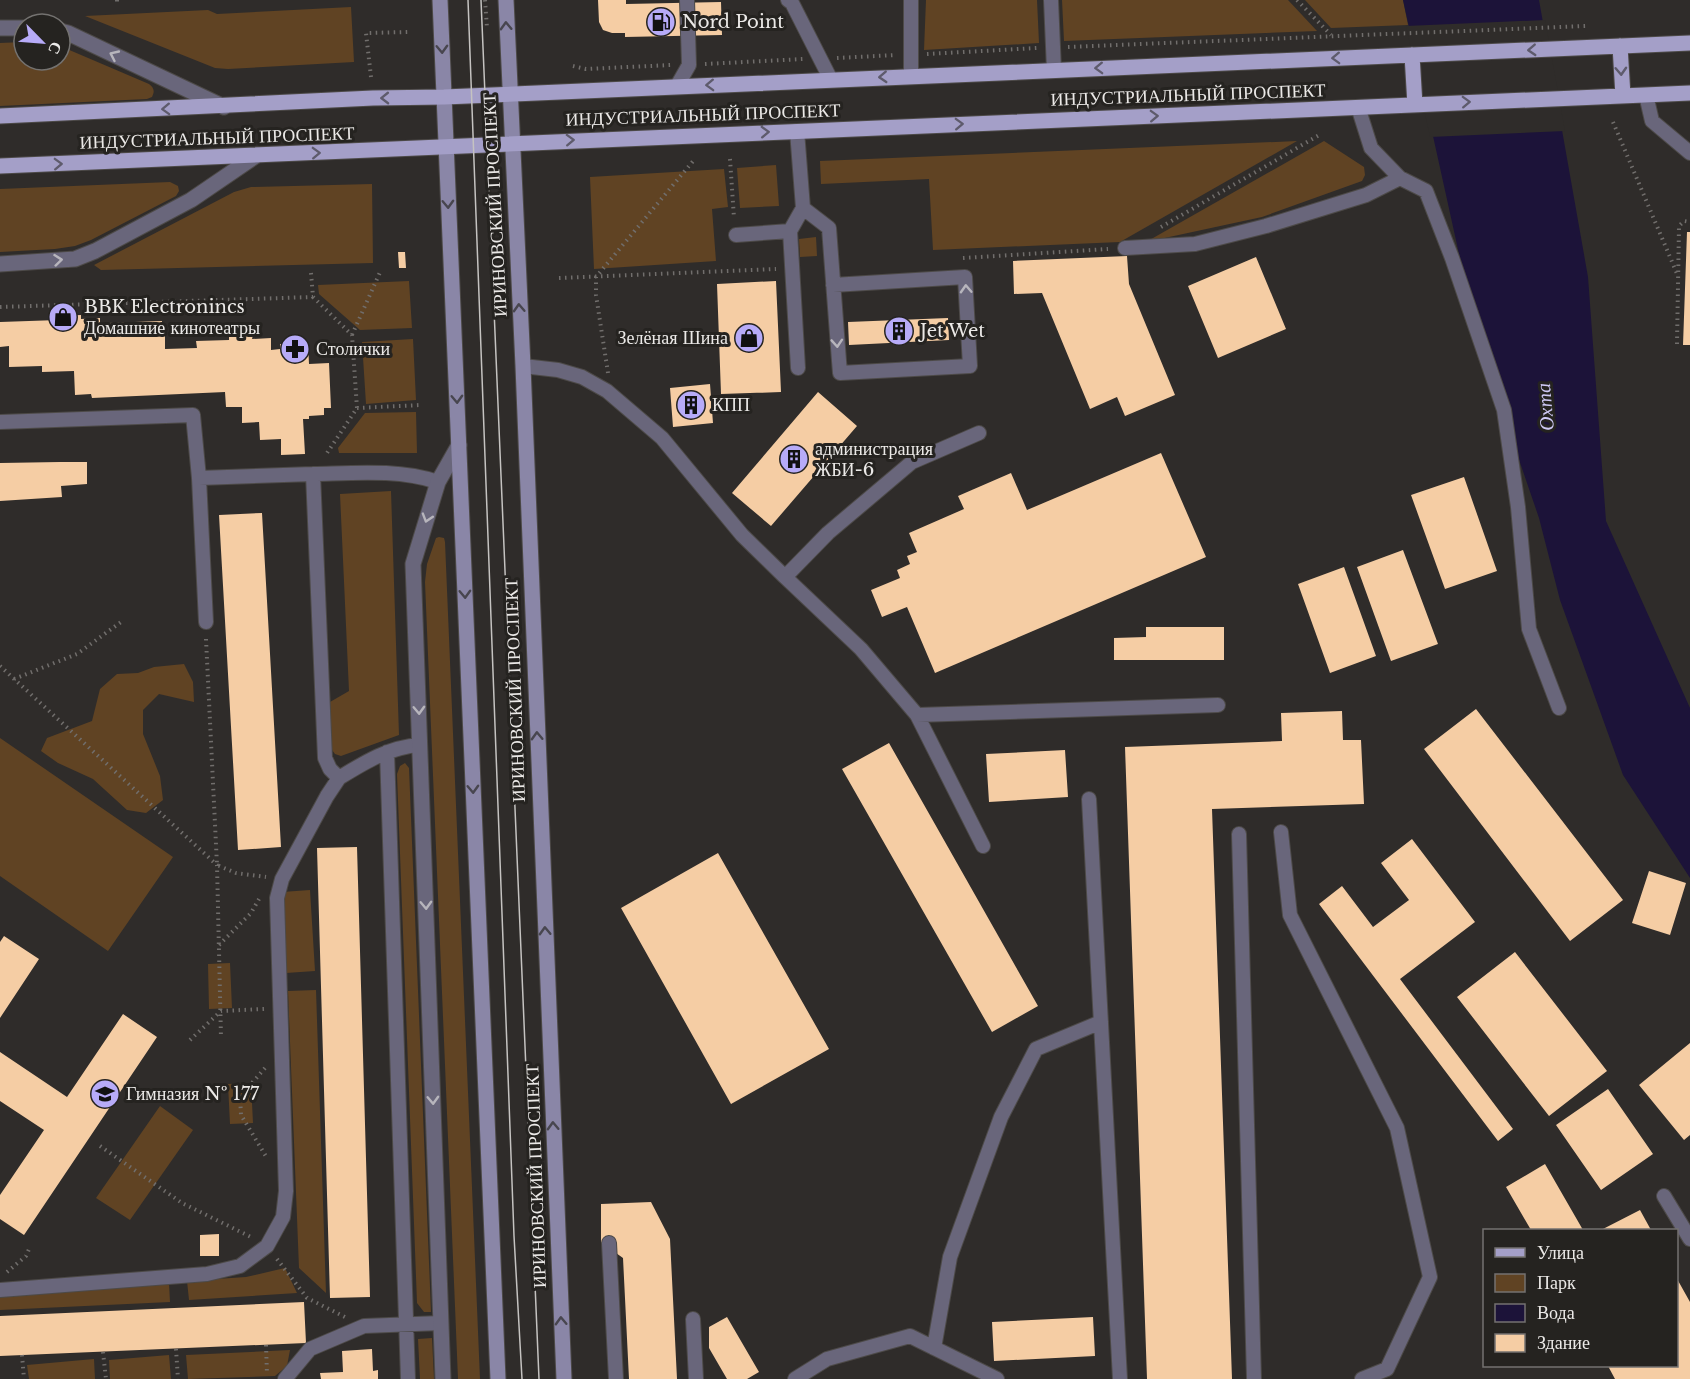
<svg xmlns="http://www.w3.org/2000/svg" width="1690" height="1379" font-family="'Libre Baskerville',serif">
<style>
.green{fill:#604323}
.water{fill:#1c1339}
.pier{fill:#2f2c2a}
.building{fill:#f5cda4}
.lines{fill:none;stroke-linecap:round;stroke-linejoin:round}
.service-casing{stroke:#4d4a48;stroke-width:16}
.minor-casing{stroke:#4d4a48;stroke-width:17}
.secondary-casing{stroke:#4d4a48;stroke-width:17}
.primary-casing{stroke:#4d4a48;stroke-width:17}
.path{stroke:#716e6c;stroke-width:4;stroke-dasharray:1.5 4.5;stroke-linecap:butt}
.service{stroke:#69667b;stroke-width:14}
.minor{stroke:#69667b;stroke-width:15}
.secondary{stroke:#8a86a7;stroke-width:15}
.primary{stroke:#a49fc8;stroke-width:15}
.tram{stroke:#c5c3c1;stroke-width:1.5}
.oneway{stroke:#48464f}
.oneway2{stroke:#5e5b6c}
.oneway3{stroke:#b7b5bc}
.labels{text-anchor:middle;stroke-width:6;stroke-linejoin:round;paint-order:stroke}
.poi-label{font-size:18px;fill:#ebe9e7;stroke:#252320;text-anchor:start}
.street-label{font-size:18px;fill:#ebe9e7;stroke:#252320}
.water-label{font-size:20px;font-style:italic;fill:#cec8f4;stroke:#252320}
</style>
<rect width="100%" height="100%" fill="#2f2c2a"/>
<path class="green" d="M926 0H1037L1039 43 924 50Z
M1062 0H1288L1317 31 1064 41Z
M1305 0H1403L1408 25 1331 28Z
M351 7 354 62 228 69 215 68 85 16 208 10 217 14Z
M24 42V60H60V46L149 84C154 88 155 91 152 97L147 99 0 106V43Z
M1297 141 1120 242 933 250 929 179 821 184 820 161Z
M1324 141 1364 167 1365 175 1362 181 1262 217 1146 242Z
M776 165 779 206 740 208 737 168Z
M724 169 728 207 712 209 716 261 594 269 590 177Z
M170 182 178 186 179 191 176 196 91 240 75 246 55 249 0 252V189Z
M372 184 373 263 101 270 94 265 234 192 251 187Z
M816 237 817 256 800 257 799 239Z
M409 281 412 328 360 330 319 294 318 285Z
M413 339 416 400 366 404 362 342Z
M416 412 417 453H339L338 448 365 413Z
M391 491 399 735 341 756 335 754 332 750 330 702 349 691 340 494Z
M439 537 444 538 445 542 480 1379H458L425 582 427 564 436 538Z
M184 664 193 682 194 702 159 694 143 710V734L160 776 163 800 146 813 127 810 93 779 58 763 41 751 47 738 92 721 100 689 117 674 138 673 154 667Z
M0 738 173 857 108 951 0 876Z
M405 763 409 768 431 1312H424L417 1303 397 774 400 766Z
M310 890 315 971 286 973 282 892Z
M230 963 232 1008 209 1009 208 964Z
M316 990 326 1293 299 1268 288 991Z
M251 1083 253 1123 230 1124 228 1084Z
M160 1106 193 1130 130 1220 96 1198Z
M285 1268 297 1293 189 1300 187 1281 246 1277Z
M169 1283 170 1302 0 1310V1293Z
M432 1338 434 1379H420L418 1339Z
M290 1350 287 1366 275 1376 188 1379 186 1355Z
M169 1355 171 1379H110L109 1360Z
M94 1359 95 1379H29L27 1365Z"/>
<path class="water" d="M1403 0H1539L1588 277 1606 521 1690 708V878L1623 775 1560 600 1539 518 1478 340Z"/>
<path class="pier" d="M1545 20 1565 131 1430 137 1406 26Z"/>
<path class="building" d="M598 0H626V4L721 2 722 35 625 37V33H612L603 30 599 22Z
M1687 232H1690V345H1683Z
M398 252H405L406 268H399Z
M1127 256 1129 284 1175 395 1125 416 1117 397 1090 409 1042 293 1014 294 1013 261Z
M1256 257 1286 329 1218 358 1188 286Z
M776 281 781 392 721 394 717 284Z
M81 315V319L100 318V329H108V323L162 321V327H165V349L197 348 196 341 229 340V336L253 335 252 339 271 338V350L280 349V344L308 343 309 364 329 363 331 408H324V415L309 416V419H303L305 454 281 455V439L260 440 259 422 242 423V407H226L225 392 92 398 91 394 75 395 74 371 42 372V366L9 367V346L0 347V322L58 320V316Z
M948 318 949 340 849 345 848 322Z
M710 384 713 423 673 427 670 388Z
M818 392 857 426 771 526 732 493Z
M1161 453 1206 557 935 673 907 607 882 617 871 590 900 578 897 570 910 564 907 556 917 552 909 533 964 509 958 496 1011 473 1027 510Z
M60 462H87V484L61 486 62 497 0 501V463Z
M1464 477 1497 571 1445 589 1411 495Z
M262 513 281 847 238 850 219 515Z
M1403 550 1438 644 1391 661 1357 567Z
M1344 567 1376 656 1330 673 1298 584Z
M1146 627H1224V660H1114V638L1146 637Z
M1476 709 1623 900 1570 941 1424 749Z
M1342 711 1343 740H1361L1364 804 1212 809 1232 1379H1147L1125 747 1282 741 1281 713Z
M889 743 1038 1006 992 1032 842 769Z
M1065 750 1068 797 989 802 986 754Z
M1412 839 1475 922 1400 979 1513 1129 1498 1141 1319 904 1342 886 1373 927 1409 900 1381 863Z
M357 847 370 1297 330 1298 317 848Z
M718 853 829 1049 731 1104 621 908Z
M1649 871 1686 883 1670 935 1632 923Z
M4 936 39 959 0 1018V942Z
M1515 952 1607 1071 1549 1116 1457 997Z
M123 1014 157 1037 24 1235 0 1219V1195L44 1130 0 1101V1052L67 1097Z
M1690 1043V1135L1684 1140 1639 1085Z
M1608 1089 1653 1154 1601 1190 1556 1125Z
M1545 1164 1583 1230H1531L1506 1187Z
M651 1202 670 1239 677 1379H629L623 1258 616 1253V1242L601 1243V1204Z
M1640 1210 1651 1230H1601Z
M219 1234V1256H200V1235Z
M1676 1277 1690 1302V1379H1615L1608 1366H1676Z
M304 1302 306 1343 0 1356V1316Z
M727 1317 759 1372 747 1379H727L709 1348V1327Z
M1093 1317 1095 1356 994 1361 992 1322Z
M372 1349 373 1371 378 1370V1379H321L320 1373 343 1372 342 1351Z"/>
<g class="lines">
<g class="service-casing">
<path id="service" d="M788 0 792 3 831 80
M911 0V76
M1051 0 1054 70
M677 86 689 65 687 0
M1646 95 1652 121 1690 153
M1358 107 1371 148 1400 178 1426 191 1452 258 1504 410 1518 507 1529 629 1559 708
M797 131 803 208 790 231 798 368
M803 208 829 228C833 277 836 325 840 373L970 366 965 277 833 285
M736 235 790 231
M1125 248 1195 244 1266 226 1366 195 1400 178
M523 366 558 370 582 377 607 391 662 438 742 535 785 577 828 533 912 462 979 433
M0 422 193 415 199 478 206 622
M199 478 313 474
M785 577 861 649 917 715 983 846
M917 715 1218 705
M387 752 408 1379
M339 778C365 762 389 747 420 745
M1089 799 1120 1379
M1281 832 1290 915 1397 1128 1430 1277 1387 1369 1362 1379
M1239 834 1254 1379
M1664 1196 1690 1239
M609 1243 616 1379
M0 1290 207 1274 240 1266 267 1246 283 1217 286 1191 277 898 282 879 327 796 339 778 330 769 325 758 313 474C356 473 398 469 438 482
M693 1319 696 1379
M934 1348 950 1257 1001 1117 1036 1049 1101 1022
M285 1379 310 1349 364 1326 441 1323
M795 1379 827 1359 910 1336 997 1379"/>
</g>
<g class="minor-casing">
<path id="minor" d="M0 28H24
M60 31 68 33 224 107
M0 264 75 259 95 251 191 200 257 155
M443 1379 413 564 438 482 459 445"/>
</g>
<g class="secondary-casing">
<path id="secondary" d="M440 0 498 1379
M506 0 523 366 564 1379"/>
</g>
<g class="primary-casing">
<path id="primary" d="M1620 46 1623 96
M1412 55 1415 105
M0 116 373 98 444 97 1690 43
M0 166 1690 93"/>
</g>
<path class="path" d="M117 0V3
M485 0 487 28
M1297 0 1331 35
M1068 47 1586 26
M927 54 1037 48
M837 58 896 55
M705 64 803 59
M573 66 586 69 671 65
M371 77 366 33 409 32
M1613 122 1678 276
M730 159 734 218
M1161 227 1321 134
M963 258 1108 249
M311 273 313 297 352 335 357 408 325 456
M559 278 776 269
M0 307 313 297
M352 335 381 270
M1677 344 1679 226 1684 221 1690 222
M608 373 596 295V277L694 160
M357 408 421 405
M206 639 217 865 236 873 266 877
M0 666 217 865 221 1038
M14 679 77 654 121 622
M219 945 251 913 259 899
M190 1040 221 1011 264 1009
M265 1068 240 1097 241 1115 267 1158
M100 1146 182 1203 251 1237
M277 1259 307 1298 345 1317
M7 1272 26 1256 30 1247
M266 1345 267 1374
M176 1349 178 1379
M103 1352 106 1379
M22 1355 24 1379"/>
<use href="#service" class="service"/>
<use href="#minor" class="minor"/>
<use href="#secondary" class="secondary"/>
<use href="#primary" class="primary"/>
<path class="tram" d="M468 0 514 1236 522 1379
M481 0 539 1379"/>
</g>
<defs><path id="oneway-chevron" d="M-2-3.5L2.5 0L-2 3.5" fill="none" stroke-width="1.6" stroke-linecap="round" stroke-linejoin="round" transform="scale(1.5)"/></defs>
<g class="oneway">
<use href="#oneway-chevron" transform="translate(506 26) rotate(-92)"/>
<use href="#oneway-chevron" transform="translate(442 49) rotate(88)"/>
<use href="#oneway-chevron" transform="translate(448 204) rotate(88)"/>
<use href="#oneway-chevron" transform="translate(519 308) rotate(-93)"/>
<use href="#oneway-chevron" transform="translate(457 399) rotate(88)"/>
<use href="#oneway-chevron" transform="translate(465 594) rotate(88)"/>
<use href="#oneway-chevron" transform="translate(537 736) rotate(-92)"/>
<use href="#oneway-chevron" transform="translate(473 789) rotate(88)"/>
<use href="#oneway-chevron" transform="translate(545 931) rotate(-92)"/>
<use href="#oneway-chevron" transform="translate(553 1126) rotate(-92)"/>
<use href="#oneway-chevron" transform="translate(561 1321) rotate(-92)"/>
</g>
<g class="oneway2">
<use href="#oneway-chevron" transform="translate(1532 50) rotate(177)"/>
<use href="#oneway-chevron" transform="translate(1336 58) rotate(178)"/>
<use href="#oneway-chevron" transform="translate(1099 68) rotate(178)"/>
<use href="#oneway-chevron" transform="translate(1621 71) rotate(87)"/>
<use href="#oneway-chevron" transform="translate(883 77) rotate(177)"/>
<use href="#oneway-chevron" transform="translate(710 85) rotate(178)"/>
<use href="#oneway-chevron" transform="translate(385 98) rotate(179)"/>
<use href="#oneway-chevron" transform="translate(1466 102) rotate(-2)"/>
<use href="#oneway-chevron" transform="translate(166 109) rotate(178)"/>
<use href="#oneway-chevron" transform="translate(1154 116) rotate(-2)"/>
<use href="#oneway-chevron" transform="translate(959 124) rotate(-2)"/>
<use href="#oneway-chevron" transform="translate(765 132) rotate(-2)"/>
<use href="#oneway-chevron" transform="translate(570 140) rotate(-2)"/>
<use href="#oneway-chevron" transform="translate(316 153) rotate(-2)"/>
<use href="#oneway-chevron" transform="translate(58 164) rotate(-2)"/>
</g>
<g class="oneway3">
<use href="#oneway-chevron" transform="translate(114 55) rotate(-155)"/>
<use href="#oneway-chevron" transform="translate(58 260) rotate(-6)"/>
<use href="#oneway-chevron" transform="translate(966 289) rotate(-93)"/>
<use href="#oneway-chevron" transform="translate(837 343) rotate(86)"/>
<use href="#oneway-chevron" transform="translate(427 518) rotate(107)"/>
<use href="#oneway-chevron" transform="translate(419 710) rotate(88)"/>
<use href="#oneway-chevron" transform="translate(426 905) rotate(88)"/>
<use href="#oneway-chevron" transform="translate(433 1100) rotate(88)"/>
</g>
<defs>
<g id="fuel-disc" transform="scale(1.5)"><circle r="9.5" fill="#b7abf8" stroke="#252320"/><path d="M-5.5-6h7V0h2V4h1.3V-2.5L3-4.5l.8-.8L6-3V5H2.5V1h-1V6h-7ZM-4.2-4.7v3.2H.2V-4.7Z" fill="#111"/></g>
<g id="shop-disc" transform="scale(1.5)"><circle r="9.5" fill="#b7abf8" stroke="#252320"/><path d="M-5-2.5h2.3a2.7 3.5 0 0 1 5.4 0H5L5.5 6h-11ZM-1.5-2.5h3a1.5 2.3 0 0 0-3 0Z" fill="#111"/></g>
<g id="building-disc" transform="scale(1.5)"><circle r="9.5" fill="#b7abf8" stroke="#252320"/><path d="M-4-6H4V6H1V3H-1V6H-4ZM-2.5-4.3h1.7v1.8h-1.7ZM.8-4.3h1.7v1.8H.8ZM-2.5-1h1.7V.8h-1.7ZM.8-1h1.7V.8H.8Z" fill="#111"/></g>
<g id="pharmacy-disc" transform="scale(1.5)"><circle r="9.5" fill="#b7abf8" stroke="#252320"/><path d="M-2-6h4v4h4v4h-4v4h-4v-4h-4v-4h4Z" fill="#111"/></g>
<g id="school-disc" transform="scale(1.5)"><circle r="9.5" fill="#b7abf8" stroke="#252320"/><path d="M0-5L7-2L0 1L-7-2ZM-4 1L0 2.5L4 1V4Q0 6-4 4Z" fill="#111"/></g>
</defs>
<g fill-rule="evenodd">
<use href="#fuel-disc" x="661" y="22"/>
<use href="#shop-disc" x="63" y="317"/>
<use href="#building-disc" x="899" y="331"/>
<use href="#shop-disc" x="749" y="338"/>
<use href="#pharmacy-disc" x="295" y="349"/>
<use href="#building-disc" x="691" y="405"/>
<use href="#building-disc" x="794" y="459"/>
<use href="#school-disc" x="105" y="1094"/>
</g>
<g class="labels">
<g class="poi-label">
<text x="682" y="28">Nord Point</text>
<text x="84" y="313">BBK Electronincs<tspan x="84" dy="21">Домашние кинотеатры</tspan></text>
<text x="920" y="337">Jet Wet</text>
<text x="728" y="344" text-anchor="end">Зелёная Шина</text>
<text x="316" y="355">Столички</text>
<text x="712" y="411">КПП</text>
<text x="815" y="455">администрация<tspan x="815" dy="21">ЖБИ-6</tspan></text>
<text x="126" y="1100">Гимназия № 177</text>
</g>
<g class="street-label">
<text transform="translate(1188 95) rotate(-2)" y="6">ИНДУСТРИАЛЬНЫЙ ПРОСПЕКТ</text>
<text transform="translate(703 115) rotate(-2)" y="6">ИНДУСТРИАЛЬНЫЙ ПРОСПЕКТ</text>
<text transform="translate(217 138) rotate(-2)" y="6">ИНДУСТРИАЛЬНЫЙ ПРОСПЕКТ</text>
<text transform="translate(495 205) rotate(-93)" y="6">ИРИНОВСКИЙ ПРОСПЕКТ</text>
<text transform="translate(515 690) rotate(-92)" y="6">ИРИНОВСКИЙ ПРОСПЕКТ</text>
<text transform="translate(536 1176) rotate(-92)" y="6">ИРИНОВСКИЙ ПРОСПЕКТ</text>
</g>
<g class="water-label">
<text transform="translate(1545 407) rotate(-95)" y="7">Охта</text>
</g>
</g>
<rect x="1483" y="1229" width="195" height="138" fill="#252320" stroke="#747270" stroke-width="1.5"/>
<rect x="1495" y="1248" width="30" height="9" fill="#a49fc8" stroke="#747270" stroke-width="1.5"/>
<text x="1537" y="1259" font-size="18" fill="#ebe9e7">Улица</text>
<rect x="1495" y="1274" width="30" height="18" fill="#604323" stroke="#747270" stroke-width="1.5"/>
<text x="1537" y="1289" font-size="18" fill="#ebe9e7">Парк</text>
<rect x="1495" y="1304" width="30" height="18" fill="#1c1339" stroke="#747270" stroke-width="1.5"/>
<text x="1537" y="1319" font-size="18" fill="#ebe9e7">Вода</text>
<rect x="1495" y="1334" width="30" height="18" fill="#f5cda4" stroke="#747270" stroke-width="1.5"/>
<text x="1537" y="1349" font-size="18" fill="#ebe9e7">Здание</text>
<g transform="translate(42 42) rotate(115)"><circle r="28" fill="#252320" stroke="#747270" stroke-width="1.5"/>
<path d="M0-4.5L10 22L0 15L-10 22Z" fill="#b7abf8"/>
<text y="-9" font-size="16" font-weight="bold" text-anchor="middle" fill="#ebe9e7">С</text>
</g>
</svg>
